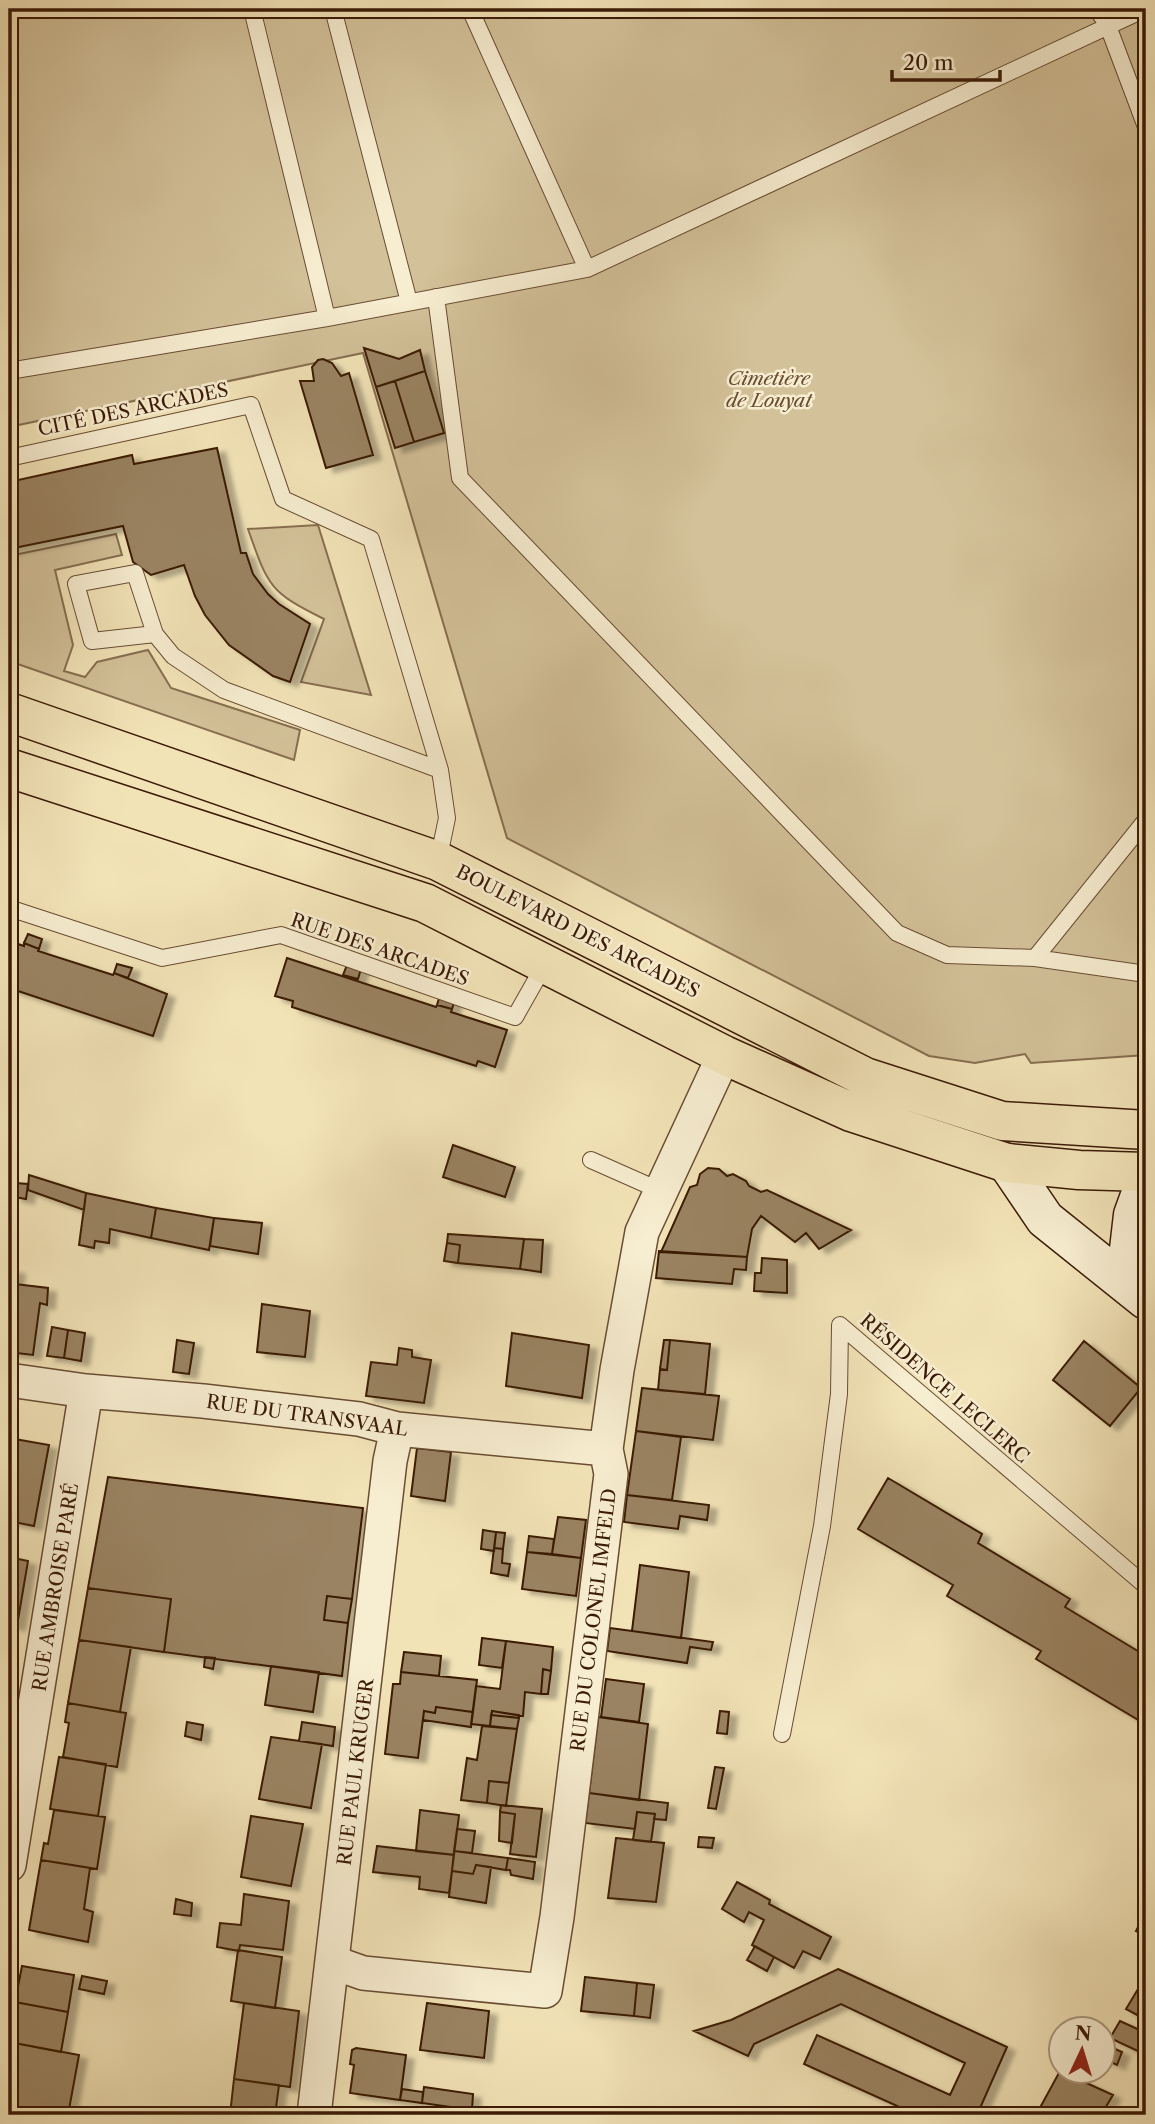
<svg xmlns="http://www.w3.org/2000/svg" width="1155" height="2124" font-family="'Libre Caslon Text',serif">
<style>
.green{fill:#d3c199;stroke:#876e50;stroke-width:2}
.building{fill:#9a8362;stroke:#3b1a06;stroke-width:2;filter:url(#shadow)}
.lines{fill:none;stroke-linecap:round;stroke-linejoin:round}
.lane-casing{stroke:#694c32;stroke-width:18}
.street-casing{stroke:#694c32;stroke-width:36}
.secondary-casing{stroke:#3b1a06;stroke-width:41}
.primary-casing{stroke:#3b1a06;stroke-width:41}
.lane{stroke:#f7edd0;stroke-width:16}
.street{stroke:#f7edd0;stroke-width:33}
.secondary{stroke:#f7edd0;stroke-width:38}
.primary{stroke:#f2e3b7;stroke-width:38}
.labels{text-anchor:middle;stroke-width:5;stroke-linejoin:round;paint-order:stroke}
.park-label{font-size:19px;font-style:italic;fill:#694c32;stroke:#f7edd0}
.street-label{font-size:19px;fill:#3b1a06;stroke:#f7edd0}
</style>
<defs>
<filter id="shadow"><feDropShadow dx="8" dy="4.5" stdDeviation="2" flood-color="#0004"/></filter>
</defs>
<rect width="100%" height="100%" fill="#f2e3b7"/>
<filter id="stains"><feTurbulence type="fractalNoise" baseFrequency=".00286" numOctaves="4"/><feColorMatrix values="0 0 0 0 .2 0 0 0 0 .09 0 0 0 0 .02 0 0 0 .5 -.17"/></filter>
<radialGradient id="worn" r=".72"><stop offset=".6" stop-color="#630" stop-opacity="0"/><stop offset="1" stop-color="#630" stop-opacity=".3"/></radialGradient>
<path class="green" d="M9 9H1146V1055L1031 1063 1025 1054 975 1063 929 1056 507 838 363 353 9 427Z
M318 525 371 695 301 682 324 619C269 592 268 586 248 529Z
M116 534 122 555 55 570 73 645 64 671 85 677 97 662 148 650 171 688 300 730 294 760 9 661V556Z"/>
<path class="building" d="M364 348 399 359 420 350 425 371 376 387Z
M323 359 332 363 341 376 349 373 373 455 326 468 300 381H314L312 367 318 360Z
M425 371 444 433 414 442 395 381Z
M395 381 414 442 395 448 376 387Z
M217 448 241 553H246L253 574 268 594 279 604 310 624 290 682 273 676 229 645 205 615 195 596 184 565 151 575 133 562 123 526 9 549V482L132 455 134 464Z
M28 934 42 939 39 949 24 943Z
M9 941 24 946V943L39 949 38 951 113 975 114 973 167 994 153 1036 9 988Z
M287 958 436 1007 437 1005 452 1009 451 1012 507 1030 495 1067 478 1061 476 1066 292 1007 293 1001 275 996Z
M117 964 132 968 128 978 114 973Z
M347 965 361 969 358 979 343 975Z
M440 995 455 999 452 1009 437 1005Z
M453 1145 515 1167 505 1197 443 1177Z
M708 1168 719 1169 727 1176 733 1174 746 1181 749 1186 761 1192 767 1190 851 1230 819 1249 806 1233 795 1242 761 1216 752 1229 747 1257 661 1252 690 1187 697 1185 700 1174Z
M29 1175 86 1193 84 1210 28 1190Z
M15 1183 28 1184 26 1199 14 1197Z
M86 1193 156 1208 151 1238 110 1229 109 1243 95 1241 94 1248 79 1245Z
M156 1208 214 1218 209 1250 151 1238Z
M214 1218 262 1223 258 1254 210 1246Z
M448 1234 524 1239 520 1269 458 1263 460 1245 447 1243Z
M524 1239 543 1240 541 1272 520 1269Z
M447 1243 460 1245 458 1263 444 1261Z
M659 1251 747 1257 746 1270 734 1269 732 1284 656 1278Z
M762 1258 787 1260V1293L754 1291 755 1273H761Z
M9 1269 17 1270 9 1332Z
M15 1284 48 1288 47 1305 40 1303 33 1355 9 1352V1332Z
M262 1304 310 1311 305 1357 257 1352Z
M52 1327 68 1330 64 1358 47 1356Z
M68 1330 85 1333 81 1361 64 1358Z
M512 1333 589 1345 582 1398 506 1386Z
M177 1340 194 1343 189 1374 173 1372Z
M664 1340H670L667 1370 660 1369Z
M670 1340 710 1344 705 1394 658 1390 660 1369 667 1370Z
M1084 1341 1141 1388 1110 1426 1053 1380Z
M399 1348 412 1350V1357L431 1360 424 1403 366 1396 371 1362 397 1365Z
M642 1388 719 1396 713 1440 636 1431Z
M636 1431 681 1437 672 1500 627 1495Z
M9 1438 49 1445 34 1526 9 1521Z
M417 1448 451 1452 445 1501 411 1496Z
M108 1477 363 1508 352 1599 327 1596 324 1620 348 1623 342 1676 164 1652 171 1599 88 1588Z
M888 1478 982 1534 978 1543 1070 1599 1065 1607 1146 1656 1145 1724 1036 1659 1041 1651 947 1596 953 1585 858 1529Z
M627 1495 709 1505 707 1520 680 1516 678 1529 624 1522Z
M558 1517 586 1520 581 1558 552 1554Z
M483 1530 496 1532 494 1551 481 1549Z
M496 1532 505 1533 503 1549 494 1548Z
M529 1536 554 1539 552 1554 527 1552Z
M494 1548 503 1549 502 1563 510 1564 508 1576 491 1573Z
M527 1552 581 1558 576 1596 522 1589Z
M9 1557 28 1561 17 1626 9 1624Z
M640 1565 689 1572 681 1638 632 1631Z
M88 1588 171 1599 164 1652 79 1640Z
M327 1596 352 1599 348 1623 324 1620Z
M610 1628 713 1642 711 1650 690 1647 687 1663 607 1651Z
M482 1638 506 1641 502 1668 479 1665Z
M79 1640 131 1647 120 1712 68 1703Z
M506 1641 553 1647 551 1671 543 1669 541 1694 525 1692 523 1716 492 1711 490 1726 471 1724 476 1686 500 1689Z
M404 1652 441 1656 439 1676 401 1672Z
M205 1657 215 1658 213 1669 204 1667Z
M271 1666 319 1672 313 1712 265 1705Z
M543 1669 551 1671 548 1694H541Z
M401 1672 477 1680 473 1712 436 1707 435 1713 424 1711 418 1758 385 1754 393 1684H400Z
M606 1679 644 1684 639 1722 601 1717Z
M68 1703 126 1713 117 1767 63 1757 69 1723 65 1722Z
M436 1707 473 1712 471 1727 423 1720 424 1711 435 1713Z
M492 1711 519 1715V1718L491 1715Z
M720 1711 729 1712 727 1734 717 1733Z
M491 1715 519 1718 517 1729 490 1726Z
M598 1717 648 1724 639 1800 589 1793Z
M187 1722 203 1725 201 1740 185 1736Z
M302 1722 335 1727 333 1746 299 1741Z
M482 1726 517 1729 509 1783 489 1781 487 1803 461 1800 467 1758 477 1760Z
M271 1737 322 1744 311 1808 259 1799Z
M59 1757 106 1764 98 1816 50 1809Z
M715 1767 724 1768 716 1809 708 1808Z
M489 1781 509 1783 506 1806 487 1803Z
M589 1793 668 1803 666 1820 654 1819 655 1814 637 1812 635 1829 585 1823Z
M501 1805 542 1809 536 1857 510 1854 515 1814 500 1812Z
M54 1810 105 1817 97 1869 41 1860 44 1843 48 1844Z
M420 1810 459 1815 454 1855 416 1851Z
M500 1812 515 1814 512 1843 499 1841Z
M637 1812 655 1814 651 1842 633 1840Z
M251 1816 303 1824 291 1886 241 1877Z
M457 1829 475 1831 472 1853 454 1851Z
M699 1837 714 1838 712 1848 698 1847Z
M616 1838 664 1843 656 1902 608 1898Z
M377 1846 454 1855 449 1893 419 1889 420 1877 373 1872Z
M454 1851 508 1858 506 1870 476 1865 473 1874 452 1871Z
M508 1858 535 1862 533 1879 511 1875 510 1870H506Z
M41 1860 90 1868 84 1909 93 1912 88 1942 29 1930Z
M476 1865 491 1867 486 1903 449 1897 452 1871 473 1874Z
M737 1882 770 1900 769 1904 831 1937 820 1959 803 1951 794 1968 752 1945 764 1920 749 1912 744 1922 722 1909Z
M244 1894 289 1901 283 1950 240 1945 239 1951 217 1947 220 1923 241 1925Z
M176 1899 192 1903 191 1916 174 1914Z
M1146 1911V1936L1136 1931Z
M755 1946 774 1957 767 1971 747 1960Z
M238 1950 282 1957 275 2008 231 2001Z
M22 1966 74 1975 68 2012 15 2002Z
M838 1969 1007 2047 977 2115H917L804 2064 817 2035 950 2095 965 2063 841 2004 754 2044 748 2056 694 2031 731 2020Z
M82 1976 107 1981 104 1994 79 1989Z
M585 1977 637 1983 634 2016 581 2011Z
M637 1983 654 1985 650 2018 634 2016Z
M1138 1989 1146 1993V1999L1137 2015 1126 2009Z
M15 2002 68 2012 61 2052 9 2042Z
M244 2003 299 2011 290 2087 234 2079Z
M427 2003 489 2011 484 2058 420 2050Z
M1120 2021 1146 2033V2045L1142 2053 1110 2038Z
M9 2042 79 2055 68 2115H33L9 2111Z
M1104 2044 1122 2052 1117 2065 1102 2058Z
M356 2048 406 2055 400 2100 350 2093 354 2065 350 2064 352 2050Z
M1060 2071 1113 2095 1101 2115H1036Z
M234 2079 279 2085 275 2115H230Z
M424 2087 473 2094 472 2110 422 2103Z
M402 2089 423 2092 422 2103 400 2100Z"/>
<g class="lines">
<g class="lane-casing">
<path id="lane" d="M252 9 327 318
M333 9 409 302
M470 9 587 269
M1097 9 1108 26 1146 127
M436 297 460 478 897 933 947 955 1035 958 1146 820
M9 371 327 318 587 269 1145 9
M9 458 251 405 283 499 371 539 440 770 447 818 438 861
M155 634 92 641 76 584 135 573 155 634 173 656 224 690 440 770
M9 908 162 958 281 935 515 1017 545 964
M1035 958 1146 974
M591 1160 661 1191
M782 1734 822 1526 839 1394 840 1325 1146 1586"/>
</g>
<g class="street-casing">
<path id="street" d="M9 1380 86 1391 203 1401 359 1419 397 1429 606 1449
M9 1865 86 1391
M332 1962 363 1973 545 1991 557 1917 611 1474 606 1449 617 1370 642 1232 724 1055
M314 2115 390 1461 397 1429"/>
</g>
<g class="secondary-casing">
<path id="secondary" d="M1007 1163 1045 1219 1146 1300
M1146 1179 1133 1215 1128 1258 1146 1297"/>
</g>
<g class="primary-casing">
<path id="primary" d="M9 712 438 861 865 1077 1002 1121 1146 1130
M9 768 425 903 724 1055 851 1112 1007 1163 1079 1170 1146 1172"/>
</g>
<use href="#lane" class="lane"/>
<use href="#street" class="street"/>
<use href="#secondary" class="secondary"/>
<use href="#primary" class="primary"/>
</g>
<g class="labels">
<g class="park-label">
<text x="769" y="385">Cimetière<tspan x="769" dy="22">de Louyat</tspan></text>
</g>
<g class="street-label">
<text transform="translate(133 409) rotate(-12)" y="7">CITÉ DES ARCADES</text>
<text transform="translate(578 931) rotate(27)" y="7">BOULEVARD DES ARCADES</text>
<text transform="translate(380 949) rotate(19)" y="7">RUE DES ARCADES</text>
<text transform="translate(945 1388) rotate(41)" y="7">RÉSIDENCE LECLERC</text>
<text transform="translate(307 1415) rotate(8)" y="7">RUE DU TRANSVAAL</text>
<text transform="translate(55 1587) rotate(-81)" y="7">RUE AMBROISE PARÉ</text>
<text transform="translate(593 1620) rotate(-83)" y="7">RUE DU COLONEL IMFELD</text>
<text transform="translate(355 1772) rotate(-83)" y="7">RUE PAUL KRUGER</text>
</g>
</g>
<rect width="1155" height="2124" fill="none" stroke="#f2e3b7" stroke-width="35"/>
<rect x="10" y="10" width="1134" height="2103" fill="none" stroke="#3b1a06" stroke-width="3.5"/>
<rect x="18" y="18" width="1120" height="2089" fill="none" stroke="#3b1a06" stroke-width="2"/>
<g transform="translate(1082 2050) rotate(4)"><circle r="33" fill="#f7edd0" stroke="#ac997f" stroke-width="2"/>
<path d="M0-5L12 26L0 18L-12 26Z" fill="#8f2418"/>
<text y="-10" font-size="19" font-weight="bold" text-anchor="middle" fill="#3b1a06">N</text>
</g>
<path d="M892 70v10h108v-10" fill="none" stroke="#3b1a06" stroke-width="3.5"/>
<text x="903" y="70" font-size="21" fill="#3b1a06" stroke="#f7edd0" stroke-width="5" paint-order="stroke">20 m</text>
<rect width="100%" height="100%" filter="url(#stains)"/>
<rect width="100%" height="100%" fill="url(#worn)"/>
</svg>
